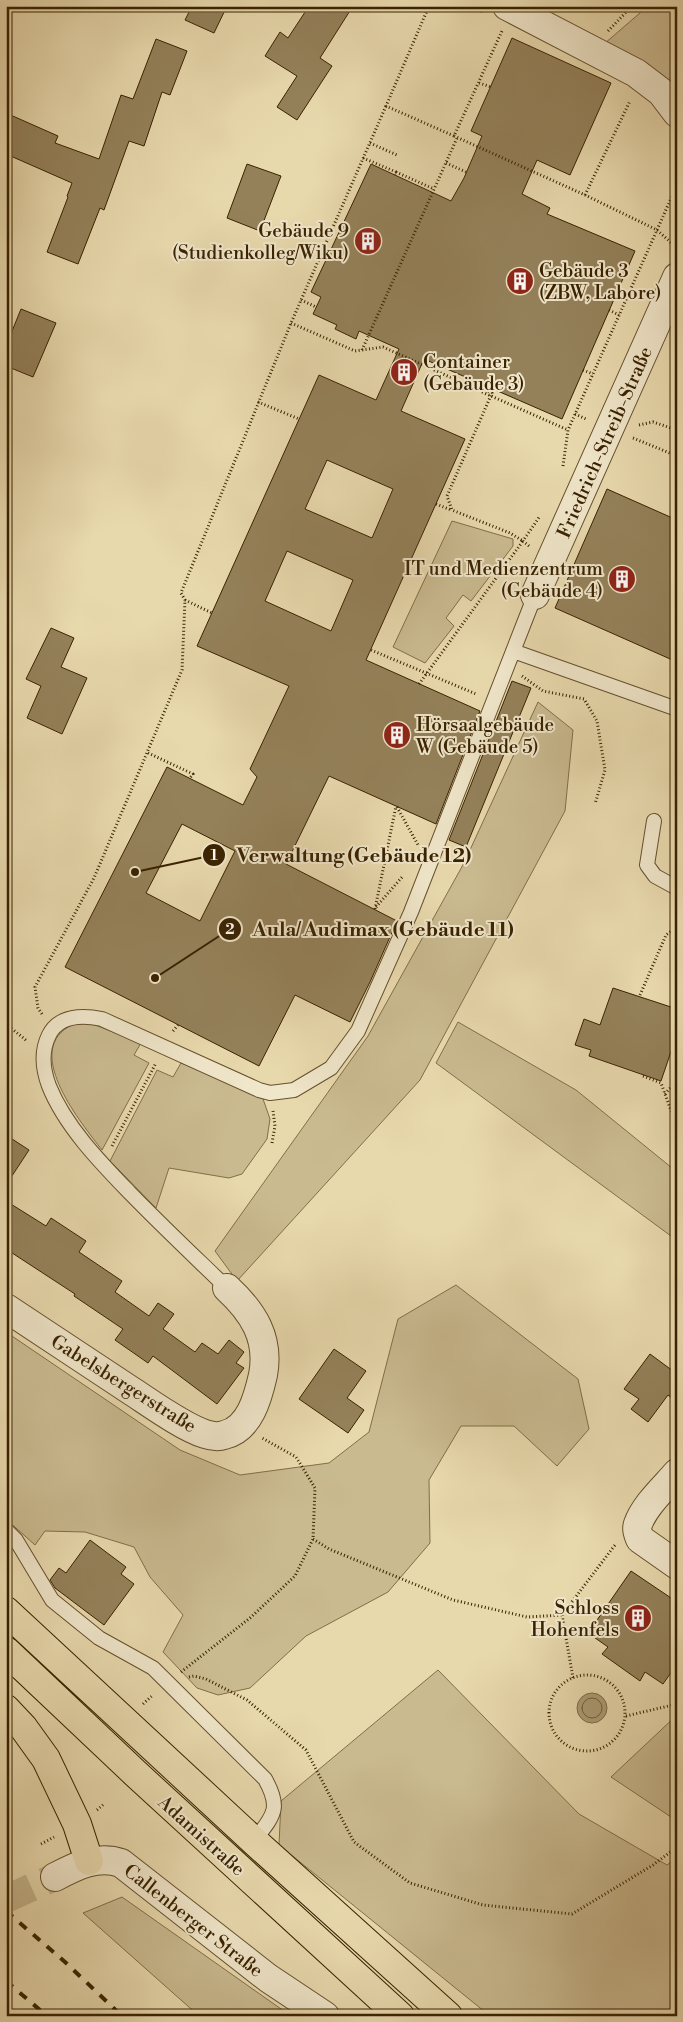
<svg xmlns="http://www.w3.org/2000/svg" width="683" height="2022" font-family="'Libre Bodoni',serif">
<style>
.green{fill:#caba90;stroke:#826e48}
.water{fill:#ac9b73;stroke:#7e6b45}
.lines{fill:none;stroke-linecap:round;stroke-linejoin:round}
.shore{stroke:#725e3a;stroke-width:1}
.building{fill:#94815a;stroke:#392201;fill-rule:evenodd}
.tertiary-tunnel{stroke:#c5b48b;stroke-width:28;stroke-dasharray:28 14;stroke-linecap:butt}
.service-casing{stroke:#65502c;stroke-width:16}
.minor-casing{stroke:#65502c;stroke-width:30}
.tertiary-casing{stroke:#65502c;stroke-width:30}
.trunk-casing{stroke:#392201;stroke-width:30}
.path{stroke:#392201;stroke-width:3;stroke-dasharray:1 2.5;stroke-linecap:butt}
.service{stroke:#f0e6ca;stroke-width:14}
.minor{stroke:#f0e6ca;stroke-width:28}
.tertiary{stroke:#f0e6ca;stroke-width:28}
.trunk{stroke:#e8d9ad;stroke-width:28}
.rail{stroke:#392201;stroke-width:4;stroke-dasharray:9 9;stroke-linecap:butt}
.labels{text-anchor:middle;stroke-width:4;stroke-linejoin:round;paint-order:stroke}
.poi-label{font-size:19px;fill:#392201;stroke:#f0e6ca;text-anchor:end}
.street-label{font-size:19px;fill:#392201;stroke:#f0e6ca}
.leader{fill:none;stroke:#392201;stroke-width:2}
.callout-dot{fill:#392201;stroke:#f0e6ca;stroke-width:2}
.mark-label{font-size:15px;text-anchor:middle;font-weight:bold;fill:#fff}
.callout-label{font-size:20px;text-anchor:middle;font-weight:bold;fill:#392201;stroke:#f0e6ca;stroke-width:4;stroke-linejoin:round;paint-order:stroke}
</style>
<rect width="100%" height="100%" fill="#e8d9ad"/>
<filter id="stains"><feTurbulence type="fractalNoise" baseFrequency=".004" numOctaves="4"/><feColorMatrix values="0 0 0 0 .2 0 0 0 0 .09 0 0 0 0 .02 0 0 0 .5 -.17"/></filter>
<radialGradient id="worn" r=".72"><stop offset=".6" stop-color="#630" stop-opacity="0"/><stop offset="1" stop-color="#630" stop-opacity=".3"/></radialGradient>
<path class="green" d="M648 6H677V94L604 44Z
M452 521 513 539V546L471 601 463 595 446 618 454 626 425 663 393 647Z
M538 702 573 730 565 811 420 1080 237 1281 215 1251 368 1036 464 863Z
M458 1022 576 1090 677 1172V1242L671 1236 436 1063Z
M90 1023 141 1043 134 1055 149 1063 102 1150C82 1124 24 1054 68 1027 73 1023 84 1024 90 1023Z
M181 1063 262 1096 270 1119 267 1139 242 1174 229 1178 169 1168 156 1208 110 1161 157 1070 173 1077Z
M456 1285 578 1379 589 1429 557 1466 514 1426H461L429 1480 430 1543 388 1592 306 1636 250 1688 218 1695 197 1688 163 1652 183 1615 150 1577 134 1547 85 1532 45 1531 35 1545 6 1519V1332L180 1450 240 1475 329 1463 369 1432 398 1319Z
M438 1670 579 1814 667 1865 677 1858V2016H490L279 1845 281 1801Z
M677 1715V1821L611 1777Z
M122 1897 291 2016H199L83 1913Z"/>
<path class="water" d="M577 1708a15 15 0 1 1 30 0a15 15 0 1 1-30 0Z"/>
<g class="lines">
<path class="shore" d="M582 1708a10 10 0 1 1 20 0a10 10 0 1 1-20 0Z"/>
</g>
<path class="building" d="M192 6H227L214 33 185 20Z
M309 6H353L320 58 332 66 297 120 277 107 297 76 265 56 280 32 288 38Z
M512 38 611 83 570 175 537 160 522 194 550 208 547 214 635 251 562 419 424 359 401 411 465 439 366 660 480 711 436 824 329 776 286 864 397 921 370 982 350 1022 295 995 259 1066 65 967 167 767 243 805 257 777 250 769 289 686 197 646 319 375 376 400 399 349 359 331 356 339 335 329 337 325 313 314 321 297 311 292 371 164 451 201 464 178 482 136 471 131ZM327 460 393 489 372 538 305 509ZM287 551 353 580 331 631 265 601ZM182 824 235 851 200 921 146 893Z
M156 39 187 51 170 95 162 92 144 146 129 141 104 210 100 208 78 264 47 252 68 197 67 196 72 183 6 154V113L58 136 55 143 99 159 121 95 133 99Z
M247 164 281 176 260 231 227 218Z
M21 309 56 323 33 377 6 366V346Z
M607 489 677 520V662L555 608Z
M51 628 74 638 61 667 87 678 62 734 27 718 41 686 26 679Z
M512 681 531 688 466 847 449 840Z
M613 988 677 1009V1034L661 1081 589 1056 591 1050 575 1045 584 1019 600 1025Z
M6 1135 29 1150 6 1185Z
M6 1201 46 1226 51 1218 86 1241 79 1252 122 1281 115 1292 149 1316 158 1303 174 1314 163 1329 195 1352 202 1343 218 1354 229 1340 244 1352 236 1363 244 1368 217 1404 153 1356 148 1363 115 1340 123 1329 74 1296 75 1294 6 1249Z
M334 1349 366 1371 347 1398 364 1410 348 1433 299 1399Z
M650 1354 677 1374V1402L668 1395 648 1422 631 1409 639 1399 624 1389Z
M90 1540 126 1567 121 1574 134 1584 104 1625 55 1588 50 1580 59 1568 66 1573Z
M631 1571 677 1602V1664L663 1684 645 1672 640 1681 602 1654 608 1647 588 1633Z"/>
<g class="lines">
<path class="tertiary-tunnel" d="M6 1899 55 1877"/>
<g class="service-casing">
<path id="service" d="M513 651 677 709
M654 821 647 865 655 876 677 888
M227 1288C194 1256 161 1225 129 1192 100 1162 65 1126 49 1086 43 1070 41 1051 49 1035 59 1015 83 1015 102 1019L259 1090 270 1093 294 1090 331 1068 358 1031 411 912 535 595
M6 1530 16 1540 52 1600 99 1638 153 1668 265 1779C282 1809 273 1816 254 1841"/>
</g>
<g class="minor-casing">
<path id="minor" d="M507 6 636 73 661 92 677 113
M535 595 677 277
M6 1308C47 1335 89 1363 130 1390 150 1403 183 1427 205 1434 211 1436 218 1437 224 1435 250 1429 258 1397 263 1375 270 1338 253 1312 227 1288
M677 1473C664 1488 645 1505 638 1524 636 1529 638 1534 640 1539L677 1565"/>
</g>
<g class="tertiary-casing">
<path id="tertiary" d="M55 1877C76 1866 97 1855 121 1863L268 1978 325 2016"/>
</g>
<g class="trunk-casing">
<path id="trunk" d="M6 1611 254 1841 448 2016
M6 1651 135 1773 400 2016
M6 1709 23 1727 46 1759 77 1824 89 1861"/>
</g>
<path class="path" d="M429 6 386 106 454 136 502 31
M468 6 483 12
M608 31 632 6
M479 83 491 87
M454 136 585 195 657 230 677 248
M370 143 397 155
M363 158 396 172 395 175
M446 163 466 172
M396 172 434 189
M585 195 630 101
M301 300 316 307
M609 310 619 315
M291 323 355 351 383 347 472 387
M362 350 457 138
M583 370 593 374
M482 392 568 430
M258 402 299 419
M575 414 586 419
M639 425 653 422 677 430
M633 438 677 456
M563 466 568 430 677 185
M436 504 451 510
M529 546 523 541 540 516
M185 600 212 613
M371 650 476 694
M522 676 543 691 584 699 597 721 605 770 595 804
M419 684 523 541 510 533 452 510 447 496 492 393 486 390 488 387
M148 753 193 774 190 778
M397 807 418 845
M376 907 403 876
M375 909 396 806
M640 995 666 935 677 927
M42 1014 38 1008 35 987 94 878 182 670 185 600 181 593 291 323 386 106
M6 1024 27 1041
M173 1031 178 1025
M643 1076 661 1083 677 1127
M665 1094 677 1080
M272 1143 275 1126 273 1111
M112 1146 156 1063
M313 1539 329 1549 453 1600 527 1617 562 1615
M181 1672 250 1618 295 1576 313 1539 315 1488 296 1457 262 1438
M549 1713a38 38 0 1 1 76 0a38 38 0 1 1-76 0Z
M189 1677 194 1676 206 1679 247 1700 306 1750 354 1842 410 1883 483 1905 572 1914 653 1865 677 1847
M573 1678 562 1615 615 1545
M143 1704 153 1695
M626 1716 677 1704
M97 1810 104 1804
M41 1844 54 1837"/>
<use href="#service" class="service"/>
<use href="#minor" class="minor"/>
<use href="#tertiary" class="tertiary"/>
<use href="#trunk" class="trunk"/>
<path class="rail" d="M6 1911 65 1962 122 2016
M6 1981 47 2016"/>
</g>
<defs>
<g id="building-disc" transform="scale(1.4375)"><circle r="9.5" fill="#8f2418" stroke="#f0e6ca"/><path d="M-4-6H4V6H1V3H-1V6H-4ZM-2.5-4.3h1.7v1.8h-1.7ZM.8-4.3h1.7v1.8H.8ZM-2.5-1h1.7V.8h-1.7ZM.8-1h1.7V.8H.8Z" fill="#fff"/></g>
</defs>
<g fill-rule="evenodd">
<use href="#building-disc" x="368" y="241"/>
<use href="#building-disc" x="520" y="281"/>
<use href="#building-disc" x="404" y="372"/>
<use href="#building-disc" x="622" y="579"/>
<use href="#building-disc" x="397" y="735"/>
<use href="#building-disc" x="638" y="1618"/>
</g>
<g class="labels">
<g class="poi-label">
<text x="349" y="237">Gebäude 9<tspan x="349" dy="22">(Studienkolleg/Wiku)</tspan></text>
<text x="539" y="277" text-anchor="start">Gebäude 3<tspan x="539" dy="22">(ZBW, Labore)</tspan></text>
<text x="423" y="368" text-anchor="start">Container<tspan x="423" dy="22">(Gebäude 3)</tspan></text>
<text x="603" y="575">IT und Medienzentrum<tspan x="603" dy="22">(Gebäude 4)</tspan></text>
<text x="416" y="731" text-anchor="start">Hörsaalgebäude<tspan x="416" dy="22">W (Gebäude 5)</tspan></text>
<text x="619" y="1614">Schloss<tspan x="619" dy="22">Hohenfels</tspan></text>
</g>
<g class="street-label">
<text transform="translate(604 442) rotate(-66)" y="7">Friedrich-Streib-Straße</text>
<text transform="translate(124 1383) rotate(32)" y="7">Gabelsbergerstraße</text>
<text transform="translate(202 1835) rotate(42)" y="7">Adamistraße</text>
<text transform="translate(194 1920) rotate(38)" y="7">Callenberger Straße</text>
</g>
</g>
<path class="leader" d="M135 872L214 855M155 978L230 929"/>
<g class="callout-dot">
<circle cx="135" cy="872" r="5"/>
<circle cx="155" cy="978" r="5"/>
<circle cx="214" cy="855" r="12"/>
<circle cx="230" cy="929" r="12"/>
</g>
<g class="mark-label">
<text x="214" y="860">1</text>
<text x="230" y="934">2</text>
</g>
<g class="callout-label">
<text x="354" y="862">Verwaltung (Gebäude 12)</text>
<text x="383" y="936">Aula/ Audimax (Gebäude 11)</text>
</g>
<rect width="683" height="2022" fill="none" stroke="#e8d9ad" stroke-width="25"/>
<rect x="8" y="8" width="668" height="2007" fill="none" stroke="#392201" stroke-width="2.5"/>
<rect x="12" y="12" width="658" height="1997" fill="none" stroke="#392201"/>
<rect width="100%" height="100%" filter="url(#stains)"/>
<rect width="100%" height="100%" fill="url(#worn)"/>
</svg>
